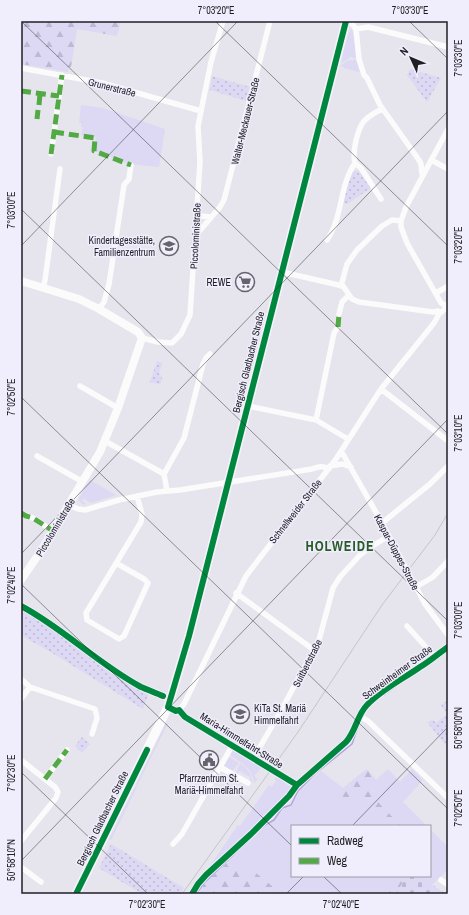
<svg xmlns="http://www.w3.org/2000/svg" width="469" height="915" font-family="'Archivo Narrow',sans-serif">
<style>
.grass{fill:#ddd8f3}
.forest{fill:url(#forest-firs)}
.cemetery{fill:url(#cemetery-stones)}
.park{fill:url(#park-dots)}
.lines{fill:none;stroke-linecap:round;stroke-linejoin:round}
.stream{stroke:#b0a2e0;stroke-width:1.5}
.street{stroke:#fbfbfc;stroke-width:5.5}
.secondary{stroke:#fbfbfc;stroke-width:8}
.primary{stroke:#fbfbfc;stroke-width:9}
.tram{stroke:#c6c5c7;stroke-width:1}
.quiet{stroke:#52aa44;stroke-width:5;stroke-dasharray:10 5;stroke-linecap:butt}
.cycleway-casing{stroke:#f0eefd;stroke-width:8}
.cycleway{stroke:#00873e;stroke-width:6}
.ticks{fill:none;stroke:#201f24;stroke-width:1;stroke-opacity:0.45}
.labels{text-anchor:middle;stroke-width:3;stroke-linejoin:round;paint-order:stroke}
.street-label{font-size:10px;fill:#201f24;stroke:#f0eefd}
.poi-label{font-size:10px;fill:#201f24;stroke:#f0eefd;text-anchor:end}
.district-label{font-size:14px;font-weight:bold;letter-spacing:1px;fill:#285b26;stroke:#f0eefd}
.neatline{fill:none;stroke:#201f24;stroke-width:1.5}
.ticks-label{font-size:10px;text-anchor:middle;fill:#201f24}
</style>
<defs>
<pattern id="forest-firs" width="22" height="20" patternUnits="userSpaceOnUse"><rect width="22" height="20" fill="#ddd8f3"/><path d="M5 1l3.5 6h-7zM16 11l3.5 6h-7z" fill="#bdb9d0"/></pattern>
<pattern id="cemetery-stones" width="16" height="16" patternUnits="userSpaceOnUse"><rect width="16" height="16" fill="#ddd8f3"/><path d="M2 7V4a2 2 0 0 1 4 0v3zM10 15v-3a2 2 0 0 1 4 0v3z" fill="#bdb9d0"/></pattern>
<pattern id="park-dots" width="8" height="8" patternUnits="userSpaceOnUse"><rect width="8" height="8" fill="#ddd8f3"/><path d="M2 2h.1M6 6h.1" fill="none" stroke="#bdb9d0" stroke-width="1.8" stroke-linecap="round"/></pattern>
</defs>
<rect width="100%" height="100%" fill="#e6e4ec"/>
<path class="grass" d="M351 29 353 32 356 58 349 57 348 59 341 63 347 38Z
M353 59 356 60 360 72 344 68V67L340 66 349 60 353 61Z
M81 105 103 108 165 129 159 167 129 164 94 151 96 137 81 135 83 127H81V123H79Z
M90 480 116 495 91 503 83 498 82 501 86 504 84 505 79 501V498Z
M166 723H168L137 786 136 785Z
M232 750 261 768 254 776 258 779 254 783C252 767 241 763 230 755Z
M229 757 239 763 232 771 236 773 240 763C247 768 252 773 252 783L250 782V777L239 771 237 775 224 766Z
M367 769 376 780 388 769 400 782 412 769 423 780 403 802 427 826H292V876H407L396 894H270L227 863 266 826 275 820 282 809 291 806 300 791 321 771 343 788Z
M277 777 290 786 292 788 290 791 269 814 203 876 238 825 240 826 269 785 272 787 276 781 274 779Z
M135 787H137L111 840 109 839Z
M430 829 448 847V869L432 885 419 876H430Z"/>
<path class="forest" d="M21 21H121L117 36 77 29 71 67H69L68 72 21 64Z
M367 769 376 780 371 787 374 798 401 826H388L389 821 378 809 370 810 366 803 358 799 353 800 347 798 342 800 339 796 343 788Z
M227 863 243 868 251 869 282 894H252L250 892 245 894H198L204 884Z
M397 876H407L396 894H384Z"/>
<path class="cemetery" d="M407 876H419L446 894H396Z"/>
<path class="park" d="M410 69 441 78 427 102 407 75Z
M212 76 250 87 246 101 210 90Z
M354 171H358L360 173 371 188 347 204 343 203 351 173Z
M157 361 162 363 159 374 162 377 161 383 158 384 150 382Z
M21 602C45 617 67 634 90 650 109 664 128 678 151 687L143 709 54 654 21 635Z
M448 700V748L427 722 433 720 436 723 447 714 441 705Z
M82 737 90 744 82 753 75 746Z
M111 844 184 888 180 894H142L99 868Z"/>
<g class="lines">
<path class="stream" d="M384 695 409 677
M196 894 204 883 265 825 274 820 282 808 291 805 298 791 316 773 352 744 359 724"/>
<path class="street" d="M350 21 356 29 359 59 364 75 367 78 380 105 419 160 421 164 422 174
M356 29 368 27 448 47
M21 68 102 83 201 111
M51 154 62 75
M431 160 448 169
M355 163 361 168 381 199
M197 211 201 216 211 217
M196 235 220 207 224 200 270 21
M327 240C343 217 339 186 355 163 352 153 357 130 364 121 369 116 376 112 382 109
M282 272 343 286 352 299 359 302 433 312 438 311
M341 286 347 264 357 250 382 226 392 220 401 221
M43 288 45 280 60 169
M436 293 448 286
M99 309 104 302 109 284 124 185 129 179 131 165
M339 314 342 302 349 295
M142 338 158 342 172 343 181 334 190 315 200 162 198 126 211 62 223 21
M80 386 118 408
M381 389 448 441
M248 406 316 420 348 439
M316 420 334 333 338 327
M105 441 164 474
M341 452 343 454 382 523 425 604 448 635
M37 456 83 482
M330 466 342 464 351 467
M167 491 164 474 184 438 203 364 206 358 210 354
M69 505 78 509 85 510 119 500 157 492 180 490 312 469C318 467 323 465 329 469
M21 513 26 516 33 518 53 531
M382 523 430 484 448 466
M116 563 144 579 148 583 124 636 119 639 87 620 86 613 141 522 142 514 137 496
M416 587 433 577 448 561
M236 593 314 650
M407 626 434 656
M21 679 30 687 95 709 97 718 92 734
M21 699 30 687
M179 710 184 704 246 576 336 459 381 389 434 323 439 314 445 309V305L441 303 407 243 401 227V221L406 207 448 129
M179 710 185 717 297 785 350 739 359 716 368 704 396 682 421 667 448 647
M359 716 368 721 448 798
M253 759 283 707 319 640 333 588 340 577 360 555 369 548 389 536
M21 760 55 787 58 792 56 798 21 841
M220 767 248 783
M45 779 67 750
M173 844 182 834 232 746
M21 867 41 882
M441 880 448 885"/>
<path class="secondary" d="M21 281 79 299 99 309 138 332 142 338 118 408 100 452 41 551 21 580"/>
<path class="primary" d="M76 894 168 707 189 636 346 21"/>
<path class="tram" d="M182 894 298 732 382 605 435 535 448 513"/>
<path class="quiet" d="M21 91 59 96
M39 105 40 94
M37 119 38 110
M54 132 95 138 94 151 131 165
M51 154 62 75
M338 327 339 314
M21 513 26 516 33 518 53 531
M45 779 67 750"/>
<g class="cycleway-casing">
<path id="cycleway" d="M21 606C63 628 98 664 141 687 148 690 156 693 163 696
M297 785 185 717 179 710 176 711 168 707 189 636 346 21
M76 894 147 750
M192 894 198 884 206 875 251 834 289 796 297 785 346 742C356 731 357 715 367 705 382 689 403 679 420 667 430 661 439 653 448 647"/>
</g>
<use href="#cycleway" class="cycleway"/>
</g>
<path class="ticks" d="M21 21 448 434M215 21 448 246M409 21 448 59M21 209 448 621M21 246 238 21M21 397 448 809M21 554 448 111M21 584 292 846M21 772 148 894M352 826 448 727M21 861 448 419M323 876 342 894M286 894 304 876"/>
<defs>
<g id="school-ring" transform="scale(1)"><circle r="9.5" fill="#f0eefd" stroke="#65646a" stroke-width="1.5"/><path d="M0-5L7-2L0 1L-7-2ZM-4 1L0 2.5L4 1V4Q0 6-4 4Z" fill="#65646a"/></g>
<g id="supermarket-ring" transform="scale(1)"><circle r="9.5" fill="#f0eefd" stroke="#65646a" stroke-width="1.5"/><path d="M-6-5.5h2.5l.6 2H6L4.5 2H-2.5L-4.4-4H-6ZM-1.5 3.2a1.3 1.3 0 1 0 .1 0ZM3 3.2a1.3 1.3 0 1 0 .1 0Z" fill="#65646a"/></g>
<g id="civic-ring" transform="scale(1)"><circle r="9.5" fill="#f0eefd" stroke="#65646a" stroke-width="1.5"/><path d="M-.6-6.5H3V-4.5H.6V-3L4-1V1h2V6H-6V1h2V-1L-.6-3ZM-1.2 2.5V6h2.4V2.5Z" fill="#65646a"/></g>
</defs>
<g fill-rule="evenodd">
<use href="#school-ring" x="169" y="246"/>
<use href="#supermarket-ring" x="245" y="282"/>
<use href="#school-ring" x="240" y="714"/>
<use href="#civic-ring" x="209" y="760"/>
</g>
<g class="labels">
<g class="street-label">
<text transform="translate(112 87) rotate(14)" y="4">Grunerstraße</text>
<text transform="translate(245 121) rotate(-76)" y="4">Walter-Meckauer-Straße</text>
<text transform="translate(195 236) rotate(-87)" y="4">Piccoloministraße</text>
<text transform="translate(248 362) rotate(-76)" y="4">Bergisch Gladbacher Straße</text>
<text transform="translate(295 511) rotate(-52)" y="4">Schnellweider Straße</text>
<text transform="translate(55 527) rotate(-59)" y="4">Piccoloministraße</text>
<text transform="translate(397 552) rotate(62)" y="4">Kaspar-Düppes-Straße</text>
<text transform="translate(307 663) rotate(-63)" y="4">Suitbertstraße</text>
<text transform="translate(397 672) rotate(-36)" y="4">Schweinheimer Straße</text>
<text transform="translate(242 740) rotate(32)" y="4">Maria-Himmelfahrt-Straße</text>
<text transform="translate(102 818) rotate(-64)" y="4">Bergisch Gladbacher Straße</text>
</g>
<g class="poi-label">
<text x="155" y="244">Kindertagesstätte,<tspan x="155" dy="12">Familienzentrum</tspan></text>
<text x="231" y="286">REWE</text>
<text x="254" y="712" text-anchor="start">KiTa St. Mariä<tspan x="254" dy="12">Himmelfahrt</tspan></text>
<text x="209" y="782" text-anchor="middle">Pfarrzentrum St.<tspan x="209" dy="12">Mariä-Himmelfahrt</tspan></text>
</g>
<g class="district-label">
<text x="340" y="551">HOLWEIDE</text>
</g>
</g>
<rect width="469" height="915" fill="none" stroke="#f0eefd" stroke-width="44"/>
<rect x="291" y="825" width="140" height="52" fill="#f0eefd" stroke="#9d9ba6"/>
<rect x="299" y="838" width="20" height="6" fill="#00873e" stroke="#9d9ba6"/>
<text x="327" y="845" font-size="12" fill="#201f24">Radweg</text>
<rect x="299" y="858" width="20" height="6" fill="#52aa44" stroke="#9d9ba6"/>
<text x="327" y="865" font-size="12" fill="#201f24">Weg</text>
<g transform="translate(411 58) rotate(314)" stroke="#f0eefd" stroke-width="3" paint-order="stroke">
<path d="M0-3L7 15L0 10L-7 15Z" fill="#201f24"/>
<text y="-6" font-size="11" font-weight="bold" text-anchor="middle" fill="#201f24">N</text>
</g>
<rect x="22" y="22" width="425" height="871" class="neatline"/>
<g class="ticks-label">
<text x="216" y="14">7°03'20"E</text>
<text x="410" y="14">7°03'30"E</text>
<text transform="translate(458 58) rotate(-90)" y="4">7°03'30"E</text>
<text transform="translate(11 210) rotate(-90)" y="4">7°03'00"E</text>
<text transform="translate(458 245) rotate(-90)" y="4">7°03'20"E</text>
<text transform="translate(11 397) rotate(-90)" y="4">7°02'50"E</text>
<text transform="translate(458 433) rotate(-90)" y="4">7°03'10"E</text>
<text transform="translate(11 585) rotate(-90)" y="4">7°02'40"E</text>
<text transform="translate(458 620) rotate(-90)" y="4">7°03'00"E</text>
<text transform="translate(458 728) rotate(-90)" y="4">50°58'00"N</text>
<text transform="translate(11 773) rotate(-90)" y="4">7°02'30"E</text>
<text transform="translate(458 808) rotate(-90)" y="4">7°02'50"E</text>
<text transform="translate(11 860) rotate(-90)" y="4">50°58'10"N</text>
<text x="147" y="908">7°02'30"E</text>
<text x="341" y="908">7°02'40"E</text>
</g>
</svg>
